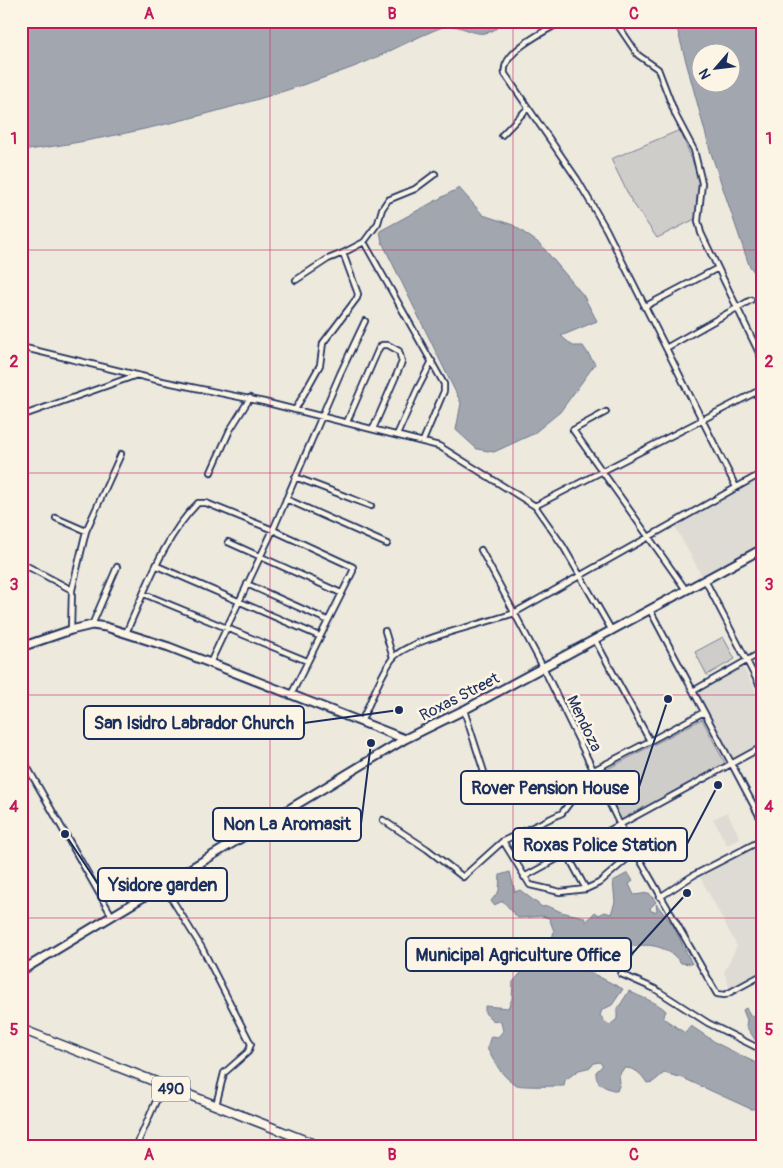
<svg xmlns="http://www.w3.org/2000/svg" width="783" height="1168" font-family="Pangolin,sans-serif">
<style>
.built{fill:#dedbd4}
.green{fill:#cfcdca;stroke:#757e94}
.water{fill:#a2a7af;stroke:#6c778f;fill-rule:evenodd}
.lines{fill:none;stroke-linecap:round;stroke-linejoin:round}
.street-casing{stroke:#1b2f5e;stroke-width:8}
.secondary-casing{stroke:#1b2f5e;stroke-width:11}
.primary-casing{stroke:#1b2f5e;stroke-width:11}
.street{stroke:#fcf5e5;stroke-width:4.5}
.secondary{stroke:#fcf5e5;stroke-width:7}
.primary{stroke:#fcf5e5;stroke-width:8}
.grid{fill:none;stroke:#c2185b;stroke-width:1;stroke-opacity:0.55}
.labels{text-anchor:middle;stroke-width:5;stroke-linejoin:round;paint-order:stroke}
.shield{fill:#fcf5e5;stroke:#5e6a86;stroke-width:1}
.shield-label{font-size:15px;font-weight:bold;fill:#1b2f5e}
.street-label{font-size:16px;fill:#1b2f5e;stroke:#fcf5e5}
.leader{fill:none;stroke:#1b2f5e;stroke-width:2}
.callout-dot{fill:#1b2f5e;stroke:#fcf5e5;stroke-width:2}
.callout{fill:#fcf5e5;stroke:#1b2f5e;stroke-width:2}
.callout-label{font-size:18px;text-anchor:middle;font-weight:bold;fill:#1b2f5e}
.neatline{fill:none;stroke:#c2185b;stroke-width:2}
.grid-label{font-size:16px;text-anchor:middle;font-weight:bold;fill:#c2185b}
</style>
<rect width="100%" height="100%" fill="#eee9dd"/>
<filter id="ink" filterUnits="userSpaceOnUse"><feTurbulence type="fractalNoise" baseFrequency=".02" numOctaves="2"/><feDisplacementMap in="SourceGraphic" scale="10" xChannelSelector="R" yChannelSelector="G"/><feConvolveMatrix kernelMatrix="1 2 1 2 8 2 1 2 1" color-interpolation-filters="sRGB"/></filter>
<g filter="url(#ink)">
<path class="built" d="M762 476V545L702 576 674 525Z
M743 667 762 703V745L732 761 695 693Z
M727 812 740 838 727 845 713 819Z
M762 844V972L730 989 724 972 737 946 700 877Z"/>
<path class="green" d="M680 130 699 177 697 218 657 238 631 200 611 159Z
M723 637 735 659 707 675 695 652Z
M702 719 726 765 620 821 600 773Z"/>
<path class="water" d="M21 21H497V28C477 42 467 24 445 26 413 38 383 56 351 68 245 107 134 136 21 151Z
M675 21H762V283L749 265 710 150ZM700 52H730V82H700Z
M459 188 483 215 513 225 540 244 583 295 597 321 561 336 573 346H583L595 364 560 412 533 434 494 452 477 449 456 430 461 403 382 242 380 231Z
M510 872 515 892 520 890 542 907 548 906 561 912 584 917 586 922 595 912 599 915 605 912 611 914 615 902 613 881 628 873 633 881 629 884 634 895 649 893 656 902 650 908 651 911 655 912 657 910 656 904 673 925 692 964 681 963C669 947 650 942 631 947L633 956 625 960 617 967 574 956 572 963 623 989 612 1005 602 1010 600 1015 605 1022 610 1025 617 1019V1010L629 991C641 998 656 1001 666 1011L663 1018 685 1033 691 1026 718 1044 762 1066V1108L751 1109 683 1078 664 1073 653 1082 647 1083C641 1074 636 1068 624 1068L619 1075 620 1083 617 1091C606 1088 595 1085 596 1072L603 1065 599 1062 594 1063 591 1067 579 1070 565 1080 564 1086C556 1086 523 1087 517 1085 503 1079 493 1060 487 1048L491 1036 498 1037 503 1031 501 1022 492 1020 485 1013V1006L508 1008 512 999 513 982 527 966 534 970 541 969V963L536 959 534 951 552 939 554 931 549 918 542 916 518 918 503 901 494 905 491 901 499 891 500 875Z
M746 1008 751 1016 762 1013V1038L756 1041 746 1026 747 1020 743 1010Z"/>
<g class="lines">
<g class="street-casing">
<path id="street" d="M563 21C547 30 500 52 505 74L577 179 606 229 736 487
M615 21 638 55 658 69 676 116 694 150 702 183 698 221 701 233 762 359
M502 135 528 108
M364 242 378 223 382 209 388 200 415 189 435 174
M296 280 328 259 343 253
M644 307 718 268
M21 347 157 380 264 402 439 446 535 506 563 546 612 631
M666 348 751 300
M295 410 320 365 323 343 357 298 358 294 343 253 364 242 444 384V391L423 441
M606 412 573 430 686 590
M21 416 137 375
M347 422 379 348 382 345H388L399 351 402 362 373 429
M397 435 417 390 432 361
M211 472 230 430 250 398
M295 477 371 506
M286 499 387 544
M535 506 762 389
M56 518 86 531
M228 542 341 593
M481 550 543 667 620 825 717 994 725 995 762 975
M25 565 72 590
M157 566 319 636
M705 580 762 690
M247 584 327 620
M144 594 307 661
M650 610 762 821
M92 625 117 567
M71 630 72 590 86 531 121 454
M385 631 393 658
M126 633C146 589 163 538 198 503H206L273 530 353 567V571L291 695
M595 640 650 741 704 712
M210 663 273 530 340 374 365 321
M693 691 762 652
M464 710 492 797
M361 722C371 701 379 678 392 659 407 639 486 624 514 613L762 473
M21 756 112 916
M383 820 427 849 463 877 503 841 562 813 594 770 650 741
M503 841 530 885 560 892 586 889 599 883 635 852
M567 854 586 889
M524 877 762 747
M163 885 202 948 251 1044 248 1052 224 1073 216 1105
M660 897 694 875 762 840
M621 974 655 989 708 1023 762 1050
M136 1147 163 1085"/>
</g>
<g class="secondary-casing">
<path id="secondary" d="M21 647 71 630 92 625 106 627 169 647 405 739
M21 971 405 739 464 710 762 549"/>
</g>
<g class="primary-casing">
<path id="primary" d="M21 1029 322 1147"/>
</g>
<use href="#street" class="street"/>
<use href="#secondary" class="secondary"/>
<use href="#primary" class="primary"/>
</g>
</g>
<path class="grid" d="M270 21V1147M513 21V1147M21 250H762M21 473H762M21 695H762M21 918H762"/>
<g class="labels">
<rect class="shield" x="152" y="1076.5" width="38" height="25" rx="4"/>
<g class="shield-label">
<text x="171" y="1094">490</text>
</g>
<g class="street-label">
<text transform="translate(459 696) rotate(-27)" y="6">Roxas Street</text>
<text transform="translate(585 723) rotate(64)" y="6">Mendoza</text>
</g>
</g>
<path class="leader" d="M399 710L304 723M668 699L639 787M371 743L361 824M718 785L687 844M65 834L98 884M687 893L631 955"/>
<g class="callout-dot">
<circle cx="399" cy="710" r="5"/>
<circle cx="668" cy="699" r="5"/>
<circle cx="371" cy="743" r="5"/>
<circle cx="718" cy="785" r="5"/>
<circle cx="65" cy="834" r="5"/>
<circle cx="687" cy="893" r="5"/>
</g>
<g class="callout">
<rect x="84" y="706" width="220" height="33" rx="5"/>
<rect x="461" y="771" width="178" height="33" rx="5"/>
<rect x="213" y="808" width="148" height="33" rx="5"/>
<rect x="513" y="828" width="174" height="33" rx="5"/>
<rect x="98" y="868" width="129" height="33" rx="5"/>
<rect x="406" y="938" width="225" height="33" rx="5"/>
</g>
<g class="callout-label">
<text x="194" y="729">San Isidro Labrador Church</text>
<text x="550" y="794">Rover Pension House</text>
<text x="287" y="830">Non La Aromasit</text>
<text x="600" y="851">Roxas Police Station</text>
<text x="163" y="891">Ysidore garden</text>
<text x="518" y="961">Municipal Agriculture Office</text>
</g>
<rect width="783" height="1168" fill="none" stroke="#fcf5e5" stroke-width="55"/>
<g transform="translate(716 68) rotate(242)"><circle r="24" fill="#fcf5e5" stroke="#a2a6af"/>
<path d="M0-4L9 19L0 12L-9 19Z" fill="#1b2f5e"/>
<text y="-8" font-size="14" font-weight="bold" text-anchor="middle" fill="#1b2f5e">N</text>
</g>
<rect x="28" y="28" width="728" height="1112" class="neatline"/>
<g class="grid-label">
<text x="149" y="19">A</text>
<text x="392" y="19">B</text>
<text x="634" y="19">C</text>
<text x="14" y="144">1</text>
<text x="769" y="144">1</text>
<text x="14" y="367">2</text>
<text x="769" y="367">2</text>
<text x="14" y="590">3</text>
<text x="769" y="590">3</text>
<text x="14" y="812">4</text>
<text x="769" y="812">4</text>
<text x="14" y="1035">5</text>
<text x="769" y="1035">5</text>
<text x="149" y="1160">A</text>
<text x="392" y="1160">B</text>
<text x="634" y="1160">C</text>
</g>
</svg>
